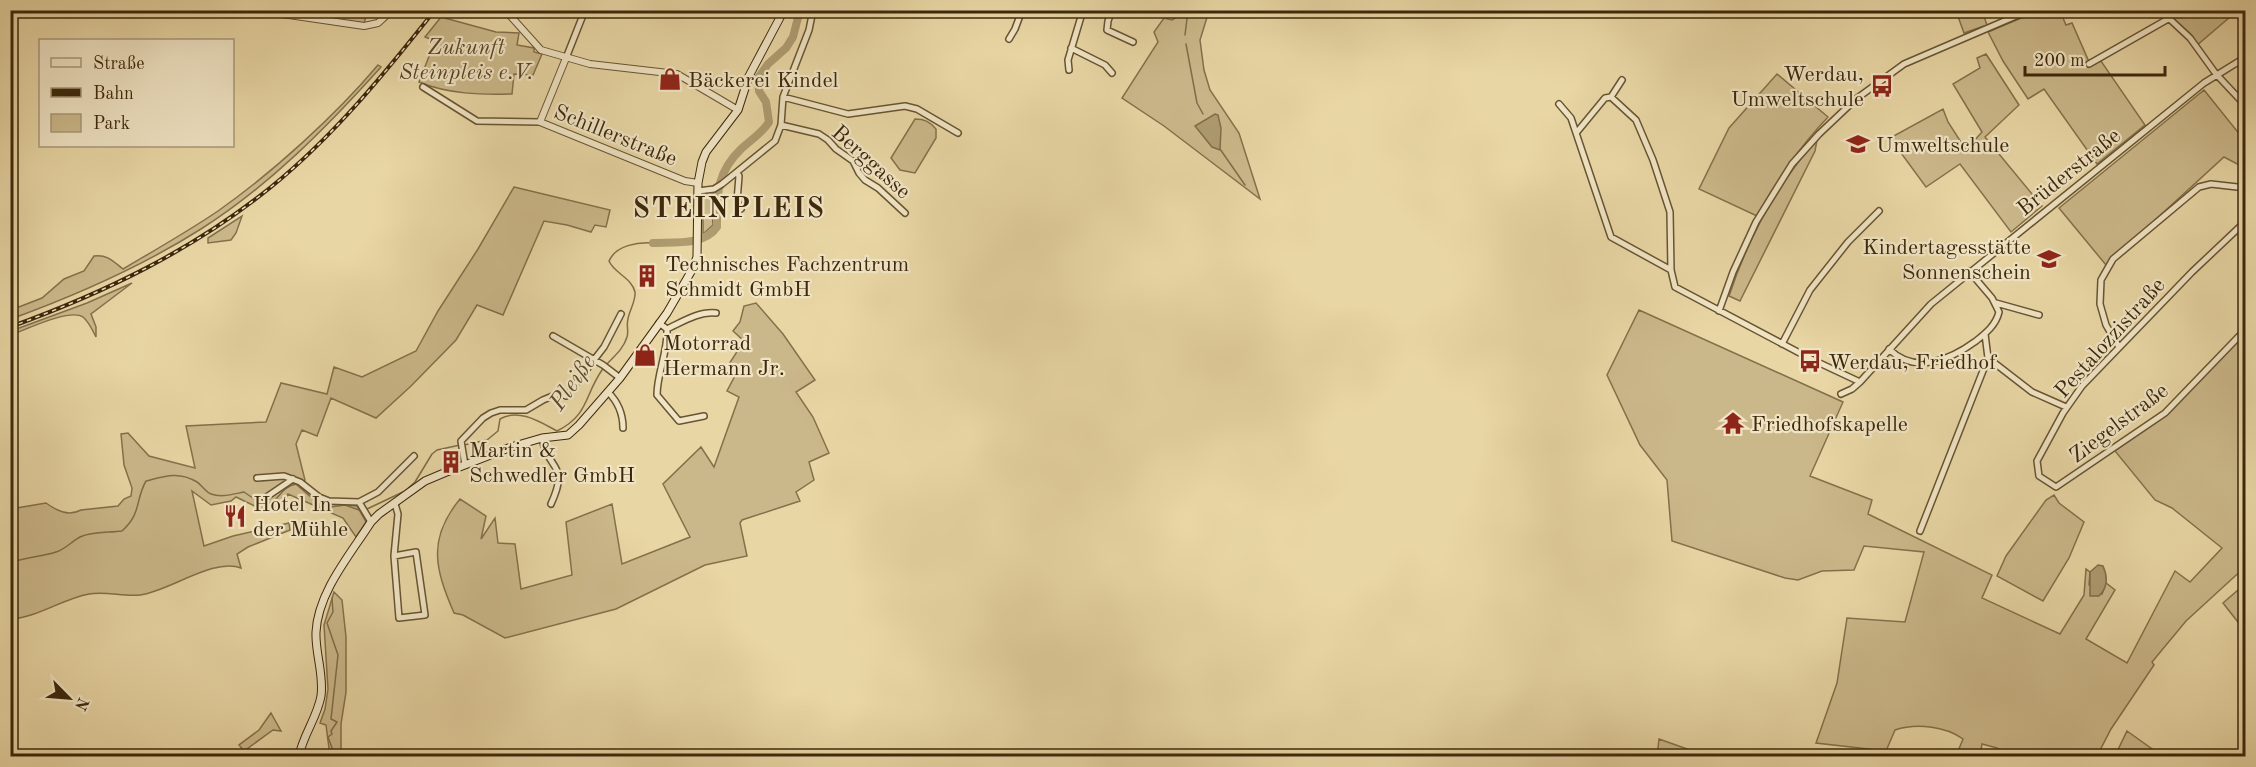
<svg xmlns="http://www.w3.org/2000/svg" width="2256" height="767" font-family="'Old Standard TT',serif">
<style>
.green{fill:#cbb88a;stroke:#84704b;stroke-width:1.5}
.water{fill:#ae9b70;stroke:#806d48;stroke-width:1.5}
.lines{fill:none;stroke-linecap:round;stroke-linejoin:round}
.stream{stroke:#806d48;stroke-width:1.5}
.river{stroke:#ae9b70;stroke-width:8}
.minor-casing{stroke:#675432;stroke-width:8}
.tertiary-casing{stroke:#675432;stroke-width:8}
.secondary-casing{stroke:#3c280c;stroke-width:9}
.minor{stroke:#f0e4c4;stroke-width:5}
.tertiary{stroke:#f0e4c4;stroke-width:6}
.secondary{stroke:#f0e4c4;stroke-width:7}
.rail-casing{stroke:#3c280c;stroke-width:4}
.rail{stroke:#f0e4c4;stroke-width:1.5;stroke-dasharray:4.5;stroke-linecap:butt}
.labels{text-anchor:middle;stroke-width:4.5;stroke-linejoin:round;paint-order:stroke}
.park-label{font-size:22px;font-style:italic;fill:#594525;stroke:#f0e4c4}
.poi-label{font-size:22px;fill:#3c280c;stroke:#f0e4c4;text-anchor:start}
.street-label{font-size:22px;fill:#3c280c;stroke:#f0e4c4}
.water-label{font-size:24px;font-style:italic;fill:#5e4a2a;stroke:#f0e4c4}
.district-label{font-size:28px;font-weight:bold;letter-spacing:1.5px;fill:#3c280c;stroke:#f0e4c4}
</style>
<rect width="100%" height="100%" fill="#e8d6a4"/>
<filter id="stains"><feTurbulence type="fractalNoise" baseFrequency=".00333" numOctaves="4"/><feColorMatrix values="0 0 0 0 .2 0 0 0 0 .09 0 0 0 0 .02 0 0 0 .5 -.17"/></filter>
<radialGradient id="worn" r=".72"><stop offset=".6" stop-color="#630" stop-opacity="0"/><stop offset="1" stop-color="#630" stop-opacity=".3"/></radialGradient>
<path class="green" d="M319 11H368L364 23 316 18Z
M1180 11H1209L1200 40 1204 70 1210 90 1239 133 1260 199 1164 126 1122 98 1158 42 1154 32 1164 18 1172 20 1179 16Z
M1956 11H1982L1987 25 1964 33Z
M2038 11H2060L2066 25 2072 23 2090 64 2101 61 2145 125 2097 164 2044 89 2028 99 2003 61 1988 32Z
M2160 11H2237L2196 46Z
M441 17 496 32 519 33 517 45 534 48V52L542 54 533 75 514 74 512 94C481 95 448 94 419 82L435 41 425 37Z
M1986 54 2019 105 1985 137 2042 206 2011 232 1960 164 1926 187 1890 138 1943 109 1948 122 1966 150 1982 132 1953 84 1980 68 1977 58Z
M378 65 381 67C327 127 269 186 201 229 141 267 77 295 11 319V310L42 298 64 279 84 271 94 256C107 254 113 261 123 269 155 250 187 232 218 211 272 173 335 116 378 65Z
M1777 74 1828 117C1797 150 1779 177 1757 216L1699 189 1729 128Z
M2204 90 2245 141V148L2239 165 2224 157 2106 265 2059 208Z
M915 119C925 119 930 122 936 129V138L915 173 900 170 891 158Z
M1817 140 1815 151 1740 301 1729 296C1748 239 1776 185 1817 140Z
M514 187 610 210 606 227 595 225 591 232 567 225 544 221 503 315 477 305 456 340 411 386 376 418 331 398 317 436 302 430 296 444 305 480 300 487C323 501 331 503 357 506L366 522 356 537 343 518 288 494 281 508 261 509 236 497 231 501 211 505 192 491 204 546 233 536 289 523 290 530 248 547 237 554 241 568C214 557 168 592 140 595 124 597 106 591 89 594 62 599 39 617 11 619V509L46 503C56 510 68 517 81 510L118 506 124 499 131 496 132 488 124 465 121 434 128 433 149 456 195 468 186 426 266 422 281 383 327 394 334 367 362 377 416 351 438 311 478 249Z
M714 192 711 199 713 225 703 234V197Z
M242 216 236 233 231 240 208 243V238Z
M132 283 91 314 96 327V337C93 331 89 322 83 317 70 308 25 330 11 335V331L87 303Z
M756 303 783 334 815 380 796 392 813 417 829 453 809 462 814 480 796 492 800 501 742 520 740 523 747 556 705 565 616 609 505 638 463 615 454 613C435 569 427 539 460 499L486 516 481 539 495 518 498 543 515 544 521 589 572 575 566 522 612 504 622 564 690 537 663 484 701 447 714 467 739 397 727 391 738 370 729 364 744 341 733 331 740 322 744 306Z
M1639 310 1843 402 1810 476 1872 500 1868 514 1992 575 1982 598 2060 634 2084 595 2086 569 2090 572 2089 585 2102 594 2106 583 2115 590 2086 639 2127 663 2175 571 2190 582 2222 548 2172 508 2155 500 2115 451 2167 414 2245 333V567L2186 621 2152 662 2154 665 2111 729 2097 756H2010L1997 748 1982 744 1980 756H1956L1963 739C1945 726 1916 723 1895 730L1886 751 1816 743 1837 683 1847 618 1905 622 1924 552 1864 546 1854 570 1822 571 1798 580 1785 578 1672 541 1667 480 1640 445 1607 375Z
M2054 495 2059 503 2084 522 2069 558 2043 601 1997 576 2006 556 2046 500Z
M2245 584V631L2223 603Z
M334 592 342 600 346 637V692L341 724V756H330L326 725 320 723 325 709 328 689 324 625Z
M271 713 281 731 273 730 244 751 239 745 259 730Z
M2127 731 2162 756H2115Z
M1659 739 1707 756H1657Z"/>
<path class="water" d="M1215 114 1218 115 1221 128 1220 150 1212 147 1195 126Z
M2098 565 2103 566C2108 577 2108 587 2099 596H2090V572Z"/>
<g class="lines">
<path class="stream" d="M1185 35 1188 10
M1186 44 1197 103 1203 114
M1220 149 1245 185
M464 445 487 440 498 431 500 419C519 408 540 422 557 431 589 415 584 396 602 370 610 359 623 351 627 337 629 331 626 325 628 319 629 311 636 301 635 292 632 278 614 273 609 261 616 245 638 242 653 243
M367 509 405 491 415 482 432 454 437 450 460 445
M10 563C26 557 41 557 56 552 66 549 72 541 80 537 93 531 109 533 122 531 142 513 135 500 146 481 165 476 179 471 197 482 202 485 205 492 211 494 222 498 233 494 244 492 281 519 272 489 296 484L313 499 330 507 345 505 362 511
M332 598 333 612 327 623 338 655 331 719 337 722 331 731 332 734 328 737 335 756"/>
<path class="river" d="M653 243C674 242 704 246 717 227 717 193 716 173 742 148 752 139 762 133 769 122L766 102 759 91 758 78 768 64 786 48 793 37 800 10"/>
<g class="minor-casing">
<path id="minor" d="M934 10V11
M1112 10 1108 21 1107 30 1133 42
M1458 10V11
M2160 10 2190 38 2216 74 2246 106
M1009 39 1015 29 1022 10
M1071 48 1105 65 1112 73
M566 58 585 10
M2089 64 2168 19
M1069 70 1068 60 1083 10
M423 87 477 121 540 122
M783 97 848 114 905 106 917 109 958 133
M1611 97 1636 120 1653 160 1670 212 1671 270 1675 287 1811 359 1860 382
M1559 104 1571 118 1611 237 1671 270
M781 125 819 134 828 140 836 149 853 161 859 173 865 180 878 188 905 213
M1577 132 1605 98 1611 97 1622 80
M737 173 739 176 737 201 741 209
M698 191 714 189 722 184 775 141 781 125 783 97 809 30 813 10
M2246 221 2192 272 2082 386 2063 413 2037 461 2039 476 2056 487 2165 413 2246 329
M1996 303 2039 315
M1719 311 1733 272 1756 222 1792 164 1819 134 1856 99 1904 64 2030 10
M659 323 667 329C668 352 657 373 657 395L679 421 704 416
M667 329C682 322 699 311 716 313
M1985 334 1988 358 2032 392 2066 407
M553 336 603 365 620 378
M1782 344 1810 290 1848 242 1879 211
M2119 347 2106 325 2100 304 2101 280 2113 259 2199 187 2211 184 2246 188
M1889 349C1915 375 1950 360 1976 341 1986 333 1996 325 1999 312L1992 298 1969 271
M608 392C618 402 623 414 623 428
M1841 394 1852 389 1860 382 1931 304 2204 83 2246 57
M542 438C548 472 570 462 551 504
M465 465 461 441 483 418 491 413 500 410H526L543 400 560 393 566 396 604 347 621 314
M257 478 284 476 300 482 319 497 329 501 359 502 371 522
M265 498 293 479
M359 502 378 492 414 456
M1920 531 1988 358
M394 556 416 552 425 615 399 618 394 556 398 514 395 504"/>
</g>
<g class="tertiary-casing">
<path id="tertiary" d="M255 10 364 26 378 23 392 10
M505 10 541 50 590 64 677 74 738 110
M566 58 540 122 685 181 698 183
M289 756 293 753H300"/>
</g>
<g class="secondary-casing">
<path id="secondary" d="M299 756C303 735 317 718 321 696 324 674 315 653 316 632 318 592 350 555 371 522L379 514 425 481 444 473 511 447 542 438 568 435 579 425 620 378 667 313 692 270 697 257 698 183 702 162 706 152 738 110 749 76 784 10"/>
</g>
<use href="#minor" class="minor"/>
<use href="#tertiary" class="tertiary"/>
<use href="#secondary" class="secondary"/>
<g class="rail-casing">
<path id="rail" d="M10 327C104 293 193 250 271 187 334 136 385 73 435 10"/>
</g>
<use href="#rail" class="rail"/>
</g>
<defs>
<g id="shop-bare" transform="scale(1.8)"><path d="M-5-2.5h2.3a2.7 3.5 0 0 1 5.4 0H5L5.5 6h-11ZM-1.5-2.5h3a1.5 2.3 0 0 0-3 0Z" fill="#8f2418" stroke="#f0e4c4" stroke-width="2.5" paint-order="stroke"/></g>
<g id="bus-bare" transform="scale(1.8)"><path d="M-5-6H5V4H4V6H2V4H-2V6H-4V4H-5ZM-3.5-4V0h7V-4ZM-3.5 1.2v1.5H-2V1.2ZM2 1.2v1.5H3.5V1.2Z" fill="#8f2418" stroke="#f0e4c4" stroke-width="2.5" paint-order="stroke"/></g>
<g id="school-bare" transform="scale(1.8)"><path d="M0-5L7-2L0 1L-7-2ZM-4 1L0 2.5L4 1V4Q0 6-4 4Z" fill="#8f2418" stroke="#f0e4c4" stroke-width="2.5" paint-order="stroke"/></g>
<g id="building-bare" transform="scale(1.8)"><path d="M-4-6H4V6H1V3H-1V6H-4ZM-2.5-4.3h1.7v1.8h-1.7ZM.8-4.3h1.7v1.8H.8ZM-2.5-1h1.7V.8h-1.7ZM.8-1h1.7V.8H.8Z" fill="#8f2418" stroke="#f0e4c4" stroke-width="2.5" paint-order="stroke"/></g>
<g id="temple-bare" transform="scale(1.8)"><path d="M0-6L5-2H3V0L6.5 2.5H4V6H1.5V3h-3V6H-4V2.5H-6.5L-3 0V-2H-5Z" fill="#8f2418" stroke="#f0e4c4" stroke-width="2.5" paint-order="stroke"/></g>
<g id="restaurant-bare" transform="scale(1.8)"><path d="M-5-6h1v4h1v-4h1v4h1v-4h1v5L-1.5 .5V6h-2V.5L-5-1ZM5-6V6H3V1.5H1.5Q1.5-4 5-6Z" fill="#8f2418" stroke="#f0e4c4" stroke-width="2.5" paint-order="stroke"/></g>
</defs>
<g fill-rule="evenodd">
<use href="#shop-bare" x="670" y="79"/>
<use href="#bus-bare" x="1882" y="86"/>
<use href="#school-bare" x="1858" y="144"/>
<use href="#school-bare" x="2049" y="259"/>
<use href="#building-bare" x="647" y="276"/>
<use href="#shop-bare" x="645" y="355"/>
<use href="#bus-bare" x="1810" y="361"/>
<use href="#temple-bare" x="1733" y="423"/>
<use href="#building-bare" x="451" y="462"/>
<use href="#restaurant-bare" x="235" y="516"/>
</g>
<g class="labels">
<g class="park-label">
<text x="466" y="54">Zukunft<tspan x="466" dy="25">Steinpleis e.V.</tspan></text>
</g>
<g class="poi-label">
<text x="1864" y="81" text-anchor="end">Werdau,<tspan x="1864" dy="25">Umweltschule</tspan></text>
<text x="688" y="87">Bäckerei Kindel</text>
<text x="1876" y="152">Umweltschule</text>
<text x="2031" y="254" text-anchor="end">Kindertagesstätte<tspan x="2031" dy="25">Sonnenschein</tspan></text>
<text x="665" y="271">Technisches Fachzentrum<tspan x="665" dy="25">Schmidt GmbH</tspan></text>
<text x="663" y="350">Motorrad<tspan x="663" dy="25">Hermann Jr.</tspan></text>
<text x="1828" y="369">Werdau, Friedhof</text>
<text x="1751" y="431">Friedhofskapelle</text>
<text x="469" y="457">Martin &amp;<tspan x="469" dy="25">Schwedler GmbH</tspan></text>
<text x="253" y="511">Hotel In<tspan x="253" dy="25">der Mühle</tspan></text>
</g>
<g class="street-label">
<text transform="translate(616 134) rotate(22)" y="8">Schillerstraße</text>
<text transform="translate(872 161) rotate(42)" y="8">Berggasse</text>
<text transform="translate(2068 171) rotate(-39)" y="8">Brüderstraße</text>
<text transform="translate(2109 337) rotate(-48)" y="8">Pestalozzistraße</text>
<text transform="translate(2118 422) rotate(-37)" y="8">Ziegelstraße</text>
</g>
<g class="water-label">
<text transform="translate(572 382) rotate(-55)" y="8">Pleiße</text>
</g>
<g class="district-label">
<text x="729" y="217">STEINPLEIS</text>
</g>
</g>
<rect width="2256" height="767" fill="none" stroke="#e8d6a4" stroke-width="36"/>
<rect x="12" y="12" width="2232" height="743" fill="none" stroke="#3c280c" stroke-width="3"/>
<rect x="18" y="18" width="2220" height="731" fill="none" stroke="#3c280c" stroke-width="1.5"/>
<rect x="39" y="39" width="195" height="108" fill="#f0e4c4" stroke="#a8997a" stroke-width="1.5"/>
<rect x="51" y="58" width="30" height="9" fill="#f0e4c4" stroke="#a8997a" stroke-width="1.5"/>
<text x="93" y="69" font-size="18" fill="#3c280c">Straße</text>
<rect x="51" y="88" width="30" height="9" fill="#3c280c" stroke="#a8997a" stroke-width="1.5"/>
<text x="93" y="99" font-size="18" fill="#3c280c">Bahn</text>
<rect x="51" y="114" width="30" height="18" fill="#cbb88a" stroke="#a8997a" stroke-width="1.5"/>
<text x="93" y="129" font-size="18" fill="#3c280c">Park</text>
<g transform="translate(69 698) rotate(115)" stroke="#f0e4c4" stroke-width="4.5" paint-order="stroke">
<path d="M0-4.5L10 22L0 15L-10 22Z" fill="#3c280c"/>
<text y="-9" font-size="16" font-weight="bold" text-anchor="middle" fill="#3c280c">N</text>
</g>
<path d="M2025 66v9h140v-9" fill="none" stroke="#3c280c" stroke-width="3"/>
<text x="2034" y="66" font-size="18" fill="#3c280c" stroke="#f0e4c4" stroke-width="4.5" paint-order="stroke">200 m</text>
<rect width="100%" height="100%" filter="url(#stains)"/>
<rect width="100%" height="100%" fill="url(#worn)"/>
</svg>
